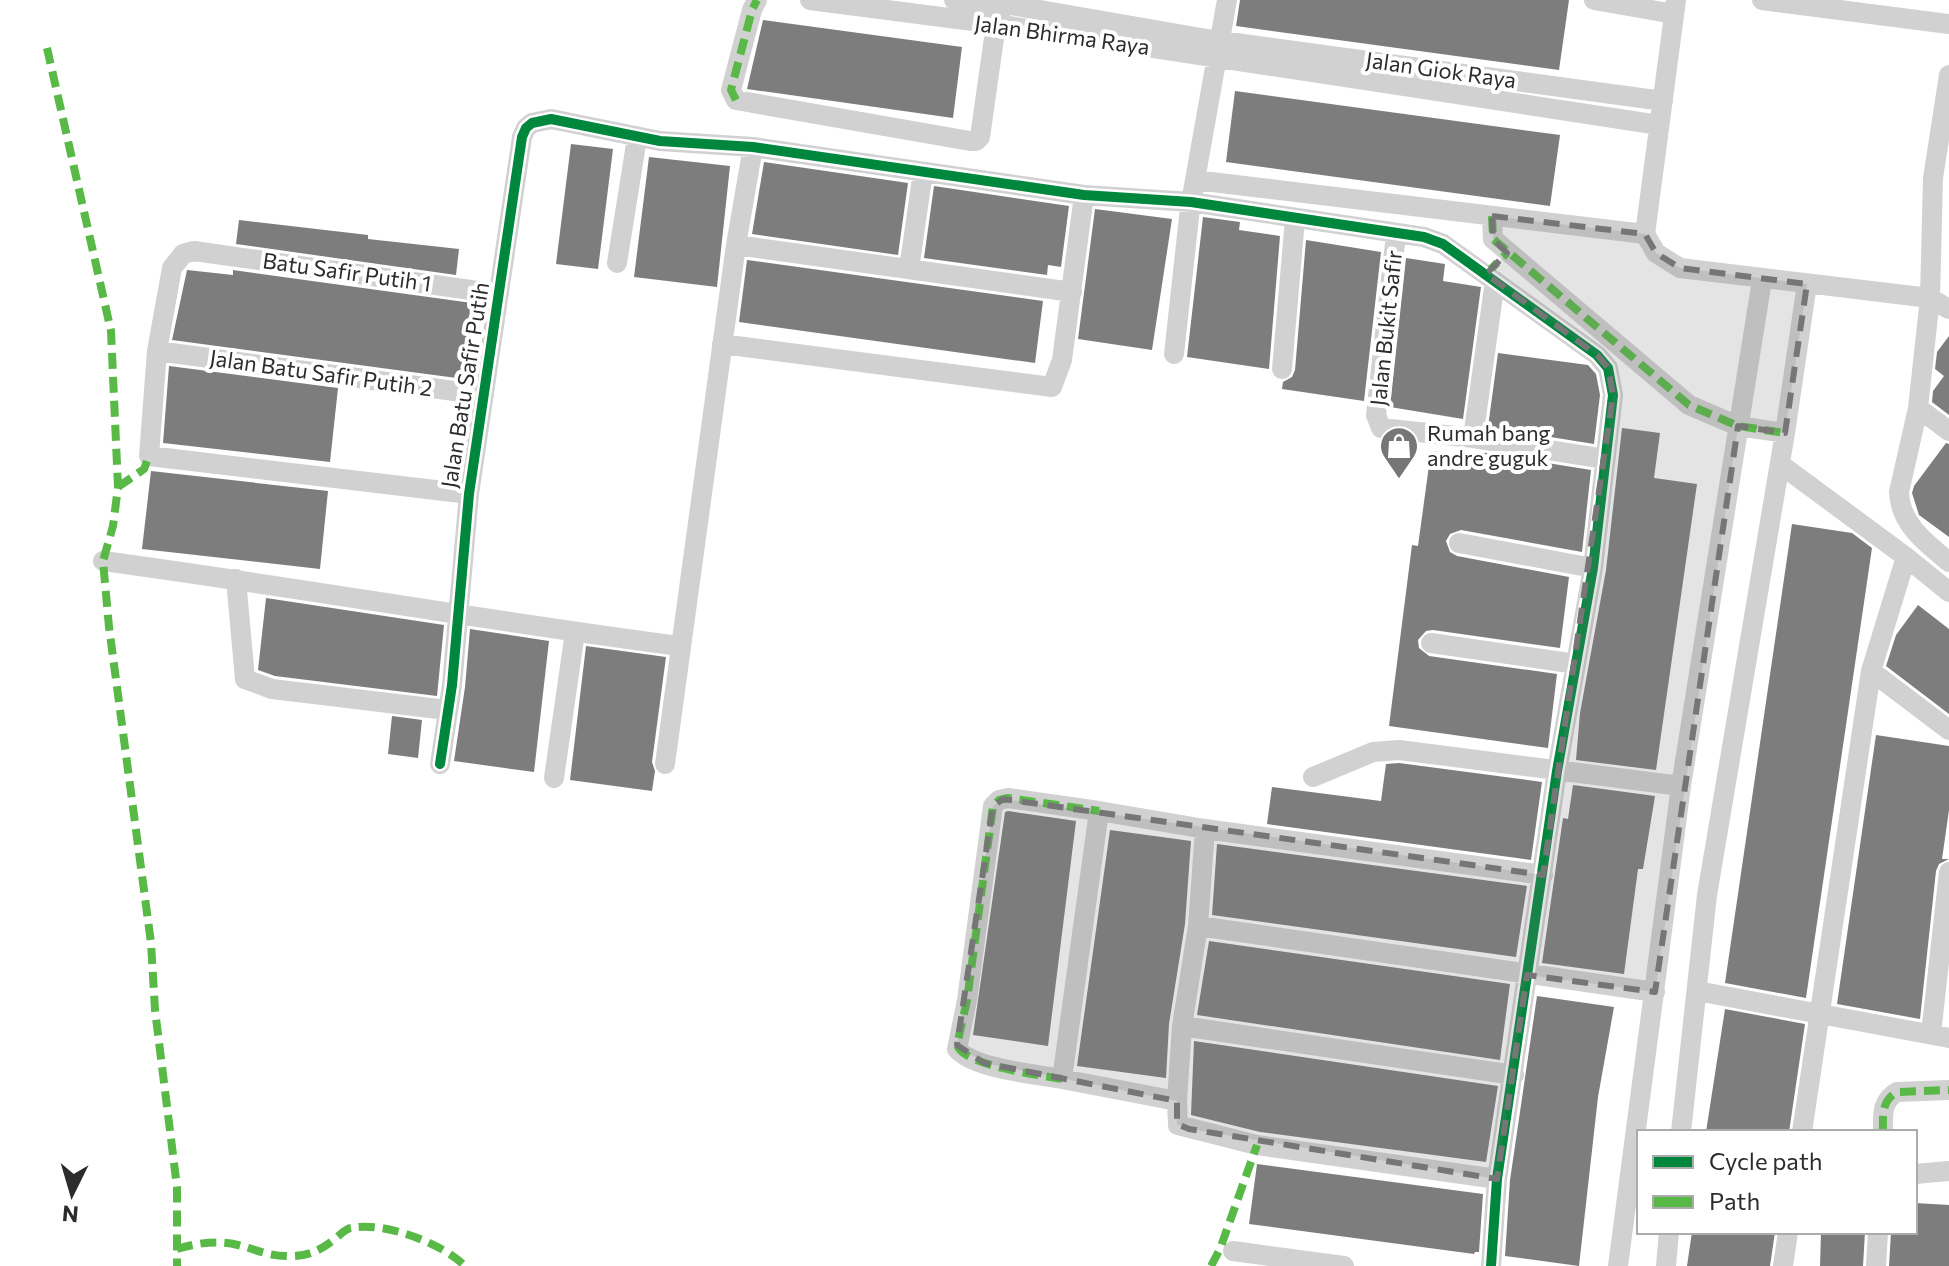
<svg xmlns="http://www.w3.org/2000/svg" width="1949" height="1266" font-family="Commissioner,sans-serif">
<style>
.building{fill:#7d7d7d}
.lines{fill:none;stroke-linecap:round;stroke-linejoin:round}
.minor{stroke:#d1d1d1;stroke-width:20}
.quiet{stroke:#58b947;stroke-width:8;stroke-dasharray:16 8;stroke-linecap:butt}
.cycleway-casing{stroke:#fff;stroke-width:15}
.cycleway{stroke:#00873e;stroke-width:10}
.marked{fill:#767676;fill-opacity:0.2;stroke:#767676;stroke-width:6;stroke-dasharray:16 10;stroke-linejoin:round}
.labels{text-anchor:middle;stroke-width:8;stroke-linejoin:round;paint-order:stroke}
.street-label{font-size:22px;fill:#2c2c2c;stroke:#fff}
.poi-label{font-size:22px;fill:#2c2c2c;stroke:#fff;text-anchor:start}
</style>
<rect width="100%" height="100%" fill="#fff"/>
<path class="building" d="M1240 0H1569L1559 70 1236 26Z
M763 20 962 47 953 118 747 89Z
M1235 91 1560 135 1550 206 1226 162Z
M571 144 613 149 598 269 556 264Z
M649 157 730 166 717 287 634 277Z
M764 162 908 183 898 255 752 234Z
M934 186 1069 206 1061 267 1048 265 1047 275 924 258Z
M1095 209 1172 219 1152 350 1078 339Z
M1203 217 1240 222 1239 230 1280 236 1269 369 1187 357Z
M239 220 368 235V239L459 249 456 275 236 244Z
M1306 240 1381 252 1364 401 1282 389 1283 382 1292 377 1295 370Z
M1406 258 1445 264 1443 281 1481 287 1463 419 1390 407Z
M747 260 1043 301 1035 363 739 322Z
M187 270 233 275V270L472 303 464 379 172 340Z
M1949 336V415L1932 402 1933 391 1944 376 1935 369 1937 352Z
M1498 353 1588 365 1596 374 1600 395 1594 444 1488 427Z
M169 366 338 388 330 462 163 443Z
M1622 428 1660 433 1654 478 1697 484 1656 770 1576 760 1580 713 1606 570Z
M1946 443 1949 444V537L1919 515 1912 493 1914 486Z
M1431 451 1479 457 1480 452 1591 470 1582 552 1461 530 1450 534 1446 541 1450 552 1457 556 1569 577 1560 648 1433 630 1426 631 1418 640 1419 648 1429 656 1557 674 1548 748 1389 726 1412 545 1418 546Z
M151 471 328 491 320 569 142 549Z
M1792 524 1852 533 1872 548 1806 998 1725 983Z
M266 598 444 625 437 696 275 676 258 670Z
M1918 605 1949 629V714L1886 666 1896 635Z
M470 629 549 641 534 772 454 761 465 687Z
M586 646 666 657 652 762 655 771 652 791 570 780Z
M392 716 422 720 418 758 388 754Z
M1876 735 1949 746V810L1942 859H1949L1939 864 1936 871 1920 1019 1837 1004Z
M1399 763 1542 782 1531 860 1267 824 1272 787 1381 801 1386 764Z
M1573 785 1655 796 1643 869H1638L1624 974 1542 963 1563 818 1568 819Z
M1008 811 1076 821 1048 1046 973 1035 1005 812Z
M1110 830 1191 841 1185 924 1169 1024 1166 1078 1077 1066Z
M1217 844 1527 886 1516 957 1212 915Z
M1209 941 1510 984 1500 1060 1197 1015Z
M1537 996 1614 1007 1598 1097 1579 1266 1505 1256 1510 1180Z
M1725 1009 1805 1024 1789 1132H1706Z
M1194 1041 1498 1086 1486 1162 1260 1132 1191 1115Z
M1257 1164 1483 1194 1479 1252H1475L1474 1254 1249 1224Z
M1915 1203 1949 1205V1266H1889L1891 1232H1915Z
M1692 1232H1775L1770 1266H1687Z
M1821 1232H1865L1863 1266H1820Z"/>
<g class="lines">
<path class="minor" d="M757 0 752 10 731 90 736 100 970 141H976L980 137 996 24 1000 14
M810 0 996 24 1659 125
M954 0 1005 4 1207 39 1663 101
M1594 0 1674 14
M1676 0 1645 234 1656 253 1680 268 1930 298 1949 309
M1762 0 1949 24
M1949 75 1933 178 1930 298 1918 408 1899 492C1900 524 1926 543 1949 562
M1195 180 1645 234
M1492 216 1493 239 1689 405 1738 426 1785 433
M1396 234 1376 415 1381 428 1473 438 1605 459
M736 245 1072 292
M617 263 637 138
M909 269 923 172
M722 344 1052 387 1062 360 1084 195
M157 351 484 395
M1174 354 1190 208 1227 0
M1282 369 1295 219
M1918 408 1949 431
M1473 438 1495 281
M1780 464 1906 557 1871 671 1802 1132
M469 494 149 456 157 351 172 268 183 254 194 251 499 294
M1459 543 1593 568
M1906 557 1949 592
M103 561C296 587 487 621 679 646
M236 579 245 679 272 689 447 710
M1431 643 1576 664
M1871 671 1949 730
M440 764 452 685 469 494 522 137 526 128 532 123 551 119 660 141 753 147 1084 195 1191 202 1424 237 1443 244 1597 355 1608 368 1613 395 1593 568 1557 771 1497 1179 1491 1266
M665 764 736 245 753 147
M1313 777 1373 752 1399 750 1681 786
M554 778 575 632
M1099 811 1062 1079 1177 1101
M1205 829 1198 926 1182 1026 1177 1101 1178 1125 1257 1145 1497 1179
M1198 926 1655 992
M1697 991 1949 1038
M1182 1026 1514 1075
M1931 1034 1949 872
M1062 1079C1036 1074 974 1069 957 1049L967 1000 993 806 999 800 1008 798 1099 811 1205 829 1543 875
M1681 1132 1707 895 1785 433 1807 284
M1883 1132C1883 1116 1881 1101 1897 1092L1949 1090
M1915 1174 1949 1171
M1233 1251 1344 1266
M1618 1266 1681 786 1762 280
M1666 1266 1669 1232
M1783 1266 1788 1232
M1876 1266 1878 1232"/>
<path class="quiet" d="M47 48 111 331 118 487 113 526 103 561 109 627 151 943 155 1010 177 1187V1266
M736 100 731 90 752 10 757 0
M1492 216 1493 239 1689 405 1738 426 1785 433
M1486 274 1507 253
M118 487 144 469 149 456
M1062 1079C1040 1075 964 1066 957 1045L967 1000 993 806 999 800 1008 798 1099 811
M1883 1132C1883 1116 1881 1101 1897 1092L1949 1090
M177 1249C197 1243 217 1240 238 1245 254 1249 269 1256 286 1256 307 1257 320 1251 336 1238 341 1234 345 1229 351 1228 383 1221 442 1243 465 1266
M1211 1266 1220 1249 1257 1145"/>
<g class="cycleway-casing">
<path id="cycleway" d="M440 764 452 685 469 494 522 137 526 128 532 123 551 119 660 141 753 147 1084 195 1191 202 1424 237 1443 244 1597 355 1608 368 1613 395 1593 568 1557 771 1497 1179 1491 1266"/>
</g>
<use href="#cycleway" class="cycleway"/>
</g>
<path class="marked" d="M1492 216 1645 234 1656 253 1680 268 1807 284 1785 433 1738 426 1655 992 1527 975 1497 1179 1189 1129 1177 1124V1101L984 1063 957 1045 993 806 1003 799 1543 875 1613 395 1608 368 1597 355 1486 274 1507 253 1493 239Z"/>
<defs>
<g id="shop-pin" transform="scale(2)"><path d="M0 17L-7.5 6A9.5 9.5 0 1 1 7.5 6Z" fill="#767676" stroke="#fff"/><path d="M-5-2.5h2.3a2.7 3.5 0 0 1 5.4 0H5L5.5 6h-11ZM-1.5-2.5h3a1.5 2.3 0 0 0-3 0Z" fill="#fff"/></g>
</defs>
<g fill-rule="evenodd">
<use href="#shop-pin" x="1399" y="446"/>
</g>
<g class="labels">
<g class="street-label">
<text transform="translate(1062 35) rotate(8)" y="8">Jalan Bhirma Raya</text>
<text transform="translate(1441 70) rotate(8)" y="8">Jalan Giok Raya</text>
<text transform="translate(347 272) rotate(8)" y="8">Batu Safir Putih 1</text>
<text transform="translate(1386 328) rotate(-84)" y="8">Jalan Bukit Safir</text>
<text transform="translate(321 373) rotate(8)" y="8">Jalan Batu Safir Putih 2</text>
<text transform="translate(465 385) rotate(-81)" y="8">Jalan Batu Safir Putih</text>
</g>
<g class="poi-label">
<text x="1427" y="441">Rumah bang<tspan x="1427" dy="25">andre guguk</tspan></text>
</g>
</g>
<rect x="1637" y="1130" width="280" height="104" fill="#ffffff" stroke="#ababab" stroke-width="2"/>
<rect x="1653" y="1156" width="40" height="12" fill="#00873e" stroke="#ababab" stroke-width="2"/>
<text x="1709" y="1170" font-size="24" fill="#2c2c2c">Cycle path</text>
<rect x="1653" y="1196" width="40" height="12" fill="#58b947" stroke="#ababab" stroke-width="2"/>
<text x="1709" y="1210" font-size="24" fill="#2c2c2c">Path</text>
<g transform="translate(72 1194) rotate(185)" stroke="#ffffff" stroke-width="6" paint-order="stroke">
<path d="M0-6L14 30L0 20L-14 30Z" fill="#2c2c2c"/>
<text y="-12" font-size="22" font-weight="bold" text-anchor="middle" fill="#2c2c2c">N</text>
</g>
</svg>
